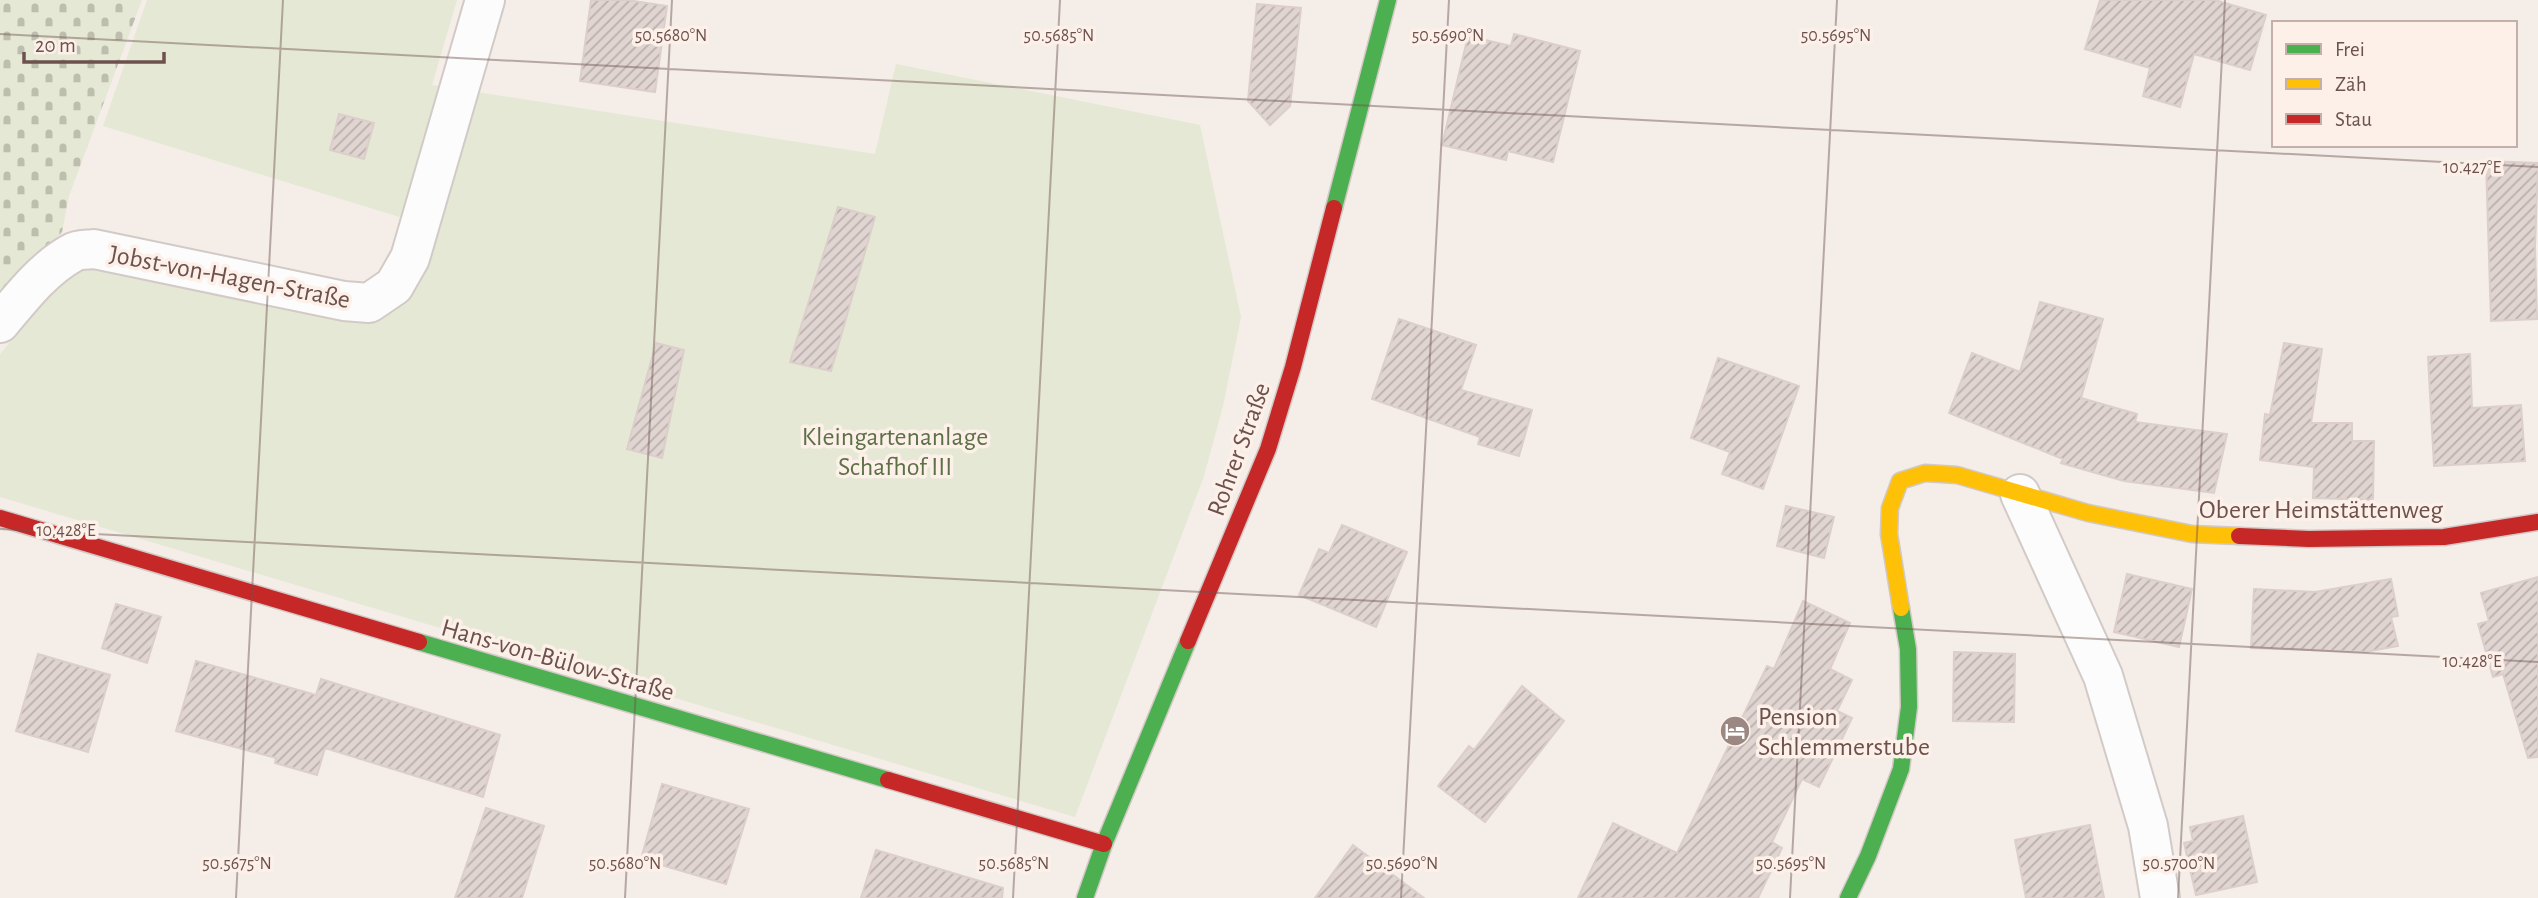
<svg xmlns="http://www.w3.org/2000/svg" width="2538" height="898" font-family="'Alegreya Sans',sans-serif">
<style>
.green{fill:#e5e8d4}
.cemetery{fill:url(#cemetery-stones)}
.building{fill:url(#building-hatch);stroke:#dccfcb;stroke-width:2}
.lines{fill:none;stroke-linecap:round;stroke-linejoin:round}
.street-casing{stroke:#d2cac7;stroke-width:42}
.fast-casing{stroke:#d2c8c5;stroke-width:19}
.slow-casing{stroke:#d2c8c5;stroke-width:19}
.jam-casing{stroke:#d2c8c5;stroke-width:19}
.street{stroke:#fdfcfc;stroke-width:38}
.fast{stroke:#4caf50;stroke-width:16}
.slow{stroke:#ffc107;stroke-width:16}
.jam{stroke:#c62828;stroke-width:16}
.ticks{fill:none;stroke:#6d514d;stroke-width:2;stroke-opacity:0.45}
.labels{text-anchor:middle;stroke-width:7;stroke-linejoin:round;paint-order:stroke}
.street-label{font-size:26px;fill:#6d514d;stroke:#fcf0e9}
.park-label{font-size:26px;fill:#5d7147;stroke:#fcf0e9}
.poi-label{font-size:26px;fill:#6d514d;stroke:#fcf0e9;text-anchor:start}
.ticks-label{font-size:18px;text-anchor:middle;fill:#6d514d;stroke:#fcf0e9;stroke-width:7;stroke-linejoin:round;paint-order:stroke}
</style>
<defs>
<pattern id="cemetery-stones" width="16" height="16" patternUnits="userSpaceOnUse" patternTransform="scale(1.75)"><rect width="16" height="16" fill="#e5e8d4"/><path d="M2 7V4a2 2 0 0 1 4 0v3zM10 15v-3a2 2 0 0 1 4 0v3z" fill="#bebeae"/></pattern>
<pattern id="building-hatch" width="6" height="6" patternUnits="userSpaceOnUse" patternTransform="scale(1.75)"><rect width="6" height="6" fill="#e0d5d1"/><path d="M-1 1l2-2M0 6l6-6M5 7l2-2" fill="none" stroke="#baafac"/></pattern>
</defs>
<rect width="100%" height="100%" fill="#f4ede8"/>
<path class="green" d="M147 0H457L432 85 875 154 896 64 1200 125 1241 317 1223 406 1204 476 1075 817 0 497V354L68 273 109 266 366 321 432 227 103 126Z"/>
<path class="cemetery" d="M0 0H142L69 196 62 232 0 306Z"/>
<path class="building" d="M591 0H627L667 6 655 92 580 81Z
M2100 0H2215L2266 15 2250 70 2194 54 2180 107 2143 96 2150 68 2085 49Z
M1257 4 1301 8 1290 106 1270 125 1248 101Z
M1514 34 1580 51 1553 162 1508 151 1506 160 1442 145 1468 36 1511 46Z
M339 114 374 123 364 159 330 150Z
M2486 161 2538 163 2535 247 2537 319 2491 321Z
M838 207 875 217 831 371 790 362Z
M2040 302 2103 319 2081 398 2137 414 2135 422 2227 434 2214 493 2124 481 2061 463 2063 459 1949 413 1972 353 2020 372Z
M1399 319 1476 345 1461 390 1532 410 1519 456 1478 444 1480 437 1372 399Z
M656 343 684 350 662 458 627 449Z
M2284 343 2322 349 2311 423H2352V441H2374L2373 500 2313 498 2314 467 2260 460 2265 414 2270 415Z
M2470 354 2472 408 2521 405 2525 461 2434 466 2428 357Z
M1718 358 1799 386 1763 489 1722 474 1730 452 1691 438Z
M1786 506 1834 517 1824 558 1777 546Z
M1342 525 1407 552 1376 627 1299 595 1319 549 1329 553Z
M2127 574 2192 589 2179 647 2114 632Z
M2538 577V757L2528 758 2503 674 2493 677 2478 624 2489 621 2481 593Z
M2391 579 2398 616 2391 617 2398 646 2365 652 2251 648 2254 589 2315 592Z
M1803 601 1850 623 1830 669 1852 680 1837 711 1852 718 1819 787 1802 779 1772 842 1782 848 1758 898H1578L1613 823 1677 853 1767 666 1774 669Z
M116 604 161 617 147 663 102 648Z
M1954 652 2015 654 2014 722 1953 721Z
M38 654 110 675 88 752 16 731Z
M196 661 316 695 321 679 500 735 483 797 325 748 317 775 275 763 276 758 176 731Z
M1522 686 1564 721 1485 822 1438 786 1469 746 1474 750Z
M662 784 749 809 726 884 641 859Z
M486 808 544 826 522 898H455Z
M2243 816 2257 882 2196 895 2184 843 2193 841 2190 827Z
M2090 825 2104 898H2026L2015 840Z
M1353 845 1424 898H1315Z
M876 850 1003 888 1002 898H861Z"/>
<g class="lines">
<g class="street-casing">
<path id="street" d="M0 323C21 298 43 269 72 253 78 249 87 250 94 249L344 301 369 303 394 286 410 258 485 0
M2020 494 2103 676 2148 826 2160 898"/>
</g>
<g class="fast-casing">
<path id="fast" d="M1334 208 1388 0
M419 642 888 780
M1085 898 1104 844 1188 641
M1848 898 1868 856 1901 769 1909 707 1908 649 1901 608"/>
</g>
<g class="slow-casing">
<path id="slow" d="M1901 608 1889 534 1890 508 1900 481 1925 473 1957 475 2088 513 2192 534 2239 536"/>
</g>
<g class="jam-casing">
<path id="jam" d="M0 518 419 642
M2239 536 2309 539 2444 537 2538 522
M1188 641 1268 449 1293 367 1334 208
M888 780 1104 844"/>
</g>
<use href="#street" class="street"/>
<use href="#fast" class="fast"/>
<use href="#slow" class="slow"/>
<use href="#jam" class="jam"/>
</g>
<path class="ticks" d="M0 34 2538 167M0 529 2538 662M236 898 283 0M625 898 672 0M1013 898 1060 0M1401 898 1449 0M1790 898 1837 0M2178 898 2225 0"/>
<defs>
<g id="hotel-disc" transform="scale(1.575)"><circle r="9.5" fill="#9c8883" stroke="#fcf0e9"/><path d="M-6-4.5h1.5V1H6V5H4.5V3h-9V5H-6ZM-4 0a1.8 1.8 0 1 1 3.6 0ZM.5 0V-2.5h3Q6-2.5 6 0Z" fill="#fff"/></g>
</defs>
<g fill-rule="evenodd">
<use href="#hotel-disc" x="1735" y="731"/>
</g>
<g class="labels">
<g class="street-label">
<text transform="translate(230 276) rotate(11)" y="9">Jobst-von-Hagen-Straße</text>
<text transform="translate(1238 449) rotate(-70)" y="9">Rohrer Straße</text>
<text x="2321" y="518">Oberer Heimstättenweg</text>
<text transform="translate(558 659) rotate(16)" y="9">Hans-von-Bülow-Straße</text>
</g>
<g class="park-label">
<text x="895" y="445">Kleingartenanlage<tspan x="895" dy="30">Schafhof III</tspan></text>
</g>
<g class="poi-label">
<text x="1758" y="725">Pension<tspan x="1758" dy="30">Schlemmerstube</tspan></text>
</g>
</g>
<g class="ticks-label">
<text x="671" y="41">50.5680°N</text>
<text x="1059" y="41">50.5685°N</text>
<text x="1448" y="41">50.5690°N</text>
<text x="1836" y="41">50.5695°N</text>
<text x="2472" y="173">10.427°E</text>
<text x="66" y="536">10.428°E</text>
<text x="2472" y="667">10.428°E</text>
<text x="237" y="869">50.5675°N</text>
<text x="625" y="869">50.5680°N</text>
<text x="1014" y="869">50.5685°N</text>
<text x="1402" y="869">50.5690°N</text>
<text x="1791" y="869">50.5695°N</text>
<text x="2179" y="869">50.5700°N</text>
</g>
<rect x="2272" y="21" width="245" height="126" fill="#fcf0e9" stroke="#c3b0ab" stroke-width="2"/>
<rect x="2286" y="44" width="35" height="10" fill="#4caf50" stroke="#c3b0ab" stroke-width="2"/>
<text x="2335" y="56" font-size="21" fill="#6d514d">Frei</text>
<rect x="2286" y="79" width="35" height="10" fill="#ffc107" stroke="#c3b0ab" stroke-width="2"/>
<text x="2335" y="91" font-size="21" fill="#6d514d">Zäh</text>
<rect x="2286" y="114" width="35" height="10" fill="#c62828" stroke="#c3b0ab" stroke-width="2"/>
<text x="2335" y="126" font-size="21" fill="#6d514d">Stau</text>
<path d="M24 52v10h140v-10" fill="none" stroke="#6d514d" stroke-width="3.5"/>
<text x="35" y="52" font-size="21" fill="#6d514d" stroke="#fcf0e9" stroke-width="5" paint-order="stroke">20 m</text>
</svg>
